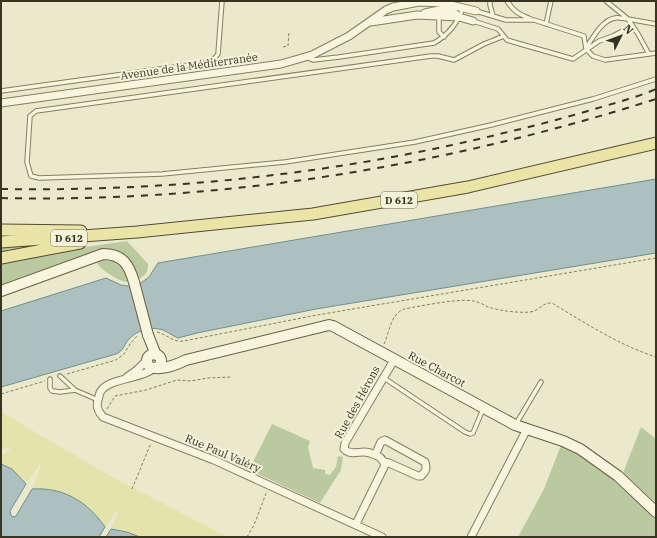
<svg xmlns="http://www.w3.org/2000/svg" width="657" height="538" font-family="'IBM Plex Serif',serif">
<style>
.green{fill:#bac99f}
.sand{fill:#e4e3ab}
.water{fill:#abc0bf;stroke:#728e8e}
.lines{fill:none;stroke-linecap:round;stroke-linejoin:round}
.lane-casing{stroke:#877e60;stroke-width:5.5}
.street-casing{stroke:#877e60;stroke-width:9}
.secondary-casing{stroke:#695f43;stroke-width:12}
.primary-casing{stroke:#554b34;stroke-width:13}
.path{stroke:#877e60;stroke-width:1;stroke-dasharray:3 2;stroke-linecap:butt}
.lane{stroke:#f7f5de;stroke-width:3.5}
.street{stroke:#f7f5de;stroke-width:7}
.secondary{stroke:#f7f5de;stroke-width:10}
.primary{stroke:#eae5a7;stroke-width:11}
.rail{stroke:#393322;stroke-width:2;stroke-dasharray:7 7;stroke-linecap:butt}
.secondary-bridge-casing{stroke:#695f43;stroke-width:12;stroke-linecap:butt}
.secondary-bridge{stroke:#f7f5de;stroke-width:10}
.labels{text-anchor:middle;stroke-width:4;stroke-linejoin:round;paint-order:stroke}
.shield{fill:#f3f2da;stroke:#716c59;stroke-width:1}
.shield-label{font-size:10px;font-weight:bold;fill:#393322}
.street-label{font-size:11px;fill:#393322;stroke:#f3f2da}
</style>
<rect width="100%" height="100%" fill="#ebe9cb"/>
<path class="green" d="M127 241 148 264C148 270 147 274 142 277 129 287 121 281 109 274 102 269 101 269 96 261 106 259 113 259 122 266L121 254 35 274 1 285V263L86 247Z
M35 246 1 255V247Z
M272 424 310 441 308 447 313 468 325 470V474L330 475 336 467 338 456 343 457 341 470 320 503 249 470Z
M641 427 656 439V503L623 473Z
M561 445C599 457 627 490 656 517V537H518L544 489Z"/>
<path class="sand" d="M1 412 112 477 228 537H140L127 532 111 529 118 513 116 512 105 527C87 501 63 487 32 489L41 466 40 464 26 484 12 469 1 464V456L10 449 9 447 1 449Z"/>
<path class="water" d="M656 179V253L316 309 197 333 178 338C173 336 168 332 163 330 151 326 137 330 128 340 124 346 123 351 116 354L1 387V311L106 278 121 285 135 287 149 277 158 263Z
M1 464 12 469 26 484 10 511 11 515 13 517 16 516 32 489C63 487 87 501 105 527L99 537H1Z
M111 529 127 532 140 537H106Z"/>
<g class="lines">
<g class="lane-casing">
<path id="lane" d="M490 1V5L493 16
M507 1C513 11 520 15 531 19
M606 1 628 19 656 24
M476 11 506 20H534L584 36 586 49 593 56 605 60 656 53
M439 17V32L444 37
M473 21 498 29 507 40 517 43 573 59 599 41 613 36 632 26
M546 24 551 1
M504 36 484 44 454 60 438 56H431L36 111 30 116 27 162 31 176 39 178 162 174 285 162 415 142 491 125 593 99 656 79
M586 48C592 39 602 20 615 18 619 17 624 19 628 19L638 34 649 54
M308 58 313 60 339 57 434 43C448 35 458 22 463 8
M1 91 204 63 213 60 218 54 222 1
M60 376 75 390 98 400
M384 378 465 432 470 434 473 433 483 409
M50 379V388L52 391 60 392 75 390
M516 424 541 382"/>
</g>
<g class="street-casing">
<path id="street" d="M425 13C439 10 449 6 459 17
M371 22 417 15 459 17 473 21
M1 103 281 64 312 55 349 36 386 10 393 7 419 2 443 3 476 11
M154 368C142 379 109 378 101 391 99 393 99 398 98 400 96 407 98 411 103 417L214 460 382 537
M127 377 137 370 147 360
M375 455C371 453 368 452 364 452 357 452 350 455 344 449L345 443 394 360
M356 524 385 465C383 460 380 456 375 455L381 442 385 440 425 462C427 469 426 471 421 476H418L389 463 384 462
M471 537 527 429"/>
</g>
<g class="secondary-casing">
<path id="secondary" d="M1 291 103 254C123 254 129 265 134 282
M148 335 156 355
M147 361a7 7 0 1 1 14 0a7 7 0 1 1-14 0Z
M156 368C166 369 178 364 186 360L329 325 333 326 515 425 563 441 580 449 618 476 656 512"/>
</g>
<g class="primary-casing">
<path id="primary" d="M1 230 81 231
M1 242 137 232 313 214 468 187 656 143
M1 258 80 243"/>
</g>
<path class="path" d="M283 47 288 46 289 31
M157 332C167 334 173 343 184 341L317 315 656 258
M384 344C390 331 390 315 404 309 421 306 459 298 474 301 479 302 484 305 488 307 501 311 517 313 530 312 540 311 542 302 552 303 585 323 619 345 656 357
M67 374 116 360 124 354 130 344 138 335
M1 394 45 381
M107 409 115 396 146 390 177 380 191 381 208 378 232 377
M132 489 151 443
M247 537 254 525 267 491"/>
<use href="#lane" class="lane"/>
<use href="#street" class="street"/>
<use href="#secondary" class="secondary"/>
<use href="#primary" class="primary"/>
<path class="rail" d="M1 189C173 192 345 173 512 131 543 124 574 115 605 106 622 101 640 96 656 89
M1 198C223 203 445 166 656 99"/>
<g class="secondary-bridge-casing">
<path id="secondary-bridge" d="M134 282 148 335"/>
</g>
<use href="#secondary-bridge" class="secondary-bridge"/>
</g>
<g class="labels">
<g class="shield">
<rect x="381" y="192" width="36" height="16" rx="3"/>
<rect x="51" y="230" width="36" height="16" rx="3"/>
</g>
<g class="shield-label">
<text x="399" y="204">D 612</text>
<text x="69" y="242">D 612</text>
</g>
<g class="street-label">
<text transform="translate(189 66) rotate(-8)" y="4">Avenue de la Méditerranée</text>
<text transform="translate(437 369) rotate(28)" y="4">Rue Charcot</text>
<text transform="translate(357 402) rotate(-61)" y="4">Rue des Hérons</text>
<text transform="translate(223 453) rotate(23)" y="4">Rue Paul Valéry</text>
</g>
</g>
<rect width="657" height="538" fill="none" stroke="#393322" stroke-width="4"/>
<g transform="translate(621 36) rotate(48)" stroke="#f3f2da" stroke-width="3" paint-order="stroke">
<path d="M0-3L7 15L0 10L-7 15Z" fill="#393322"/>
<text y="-6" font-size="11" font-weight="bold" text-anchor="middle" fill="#393322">N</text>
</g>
</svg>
